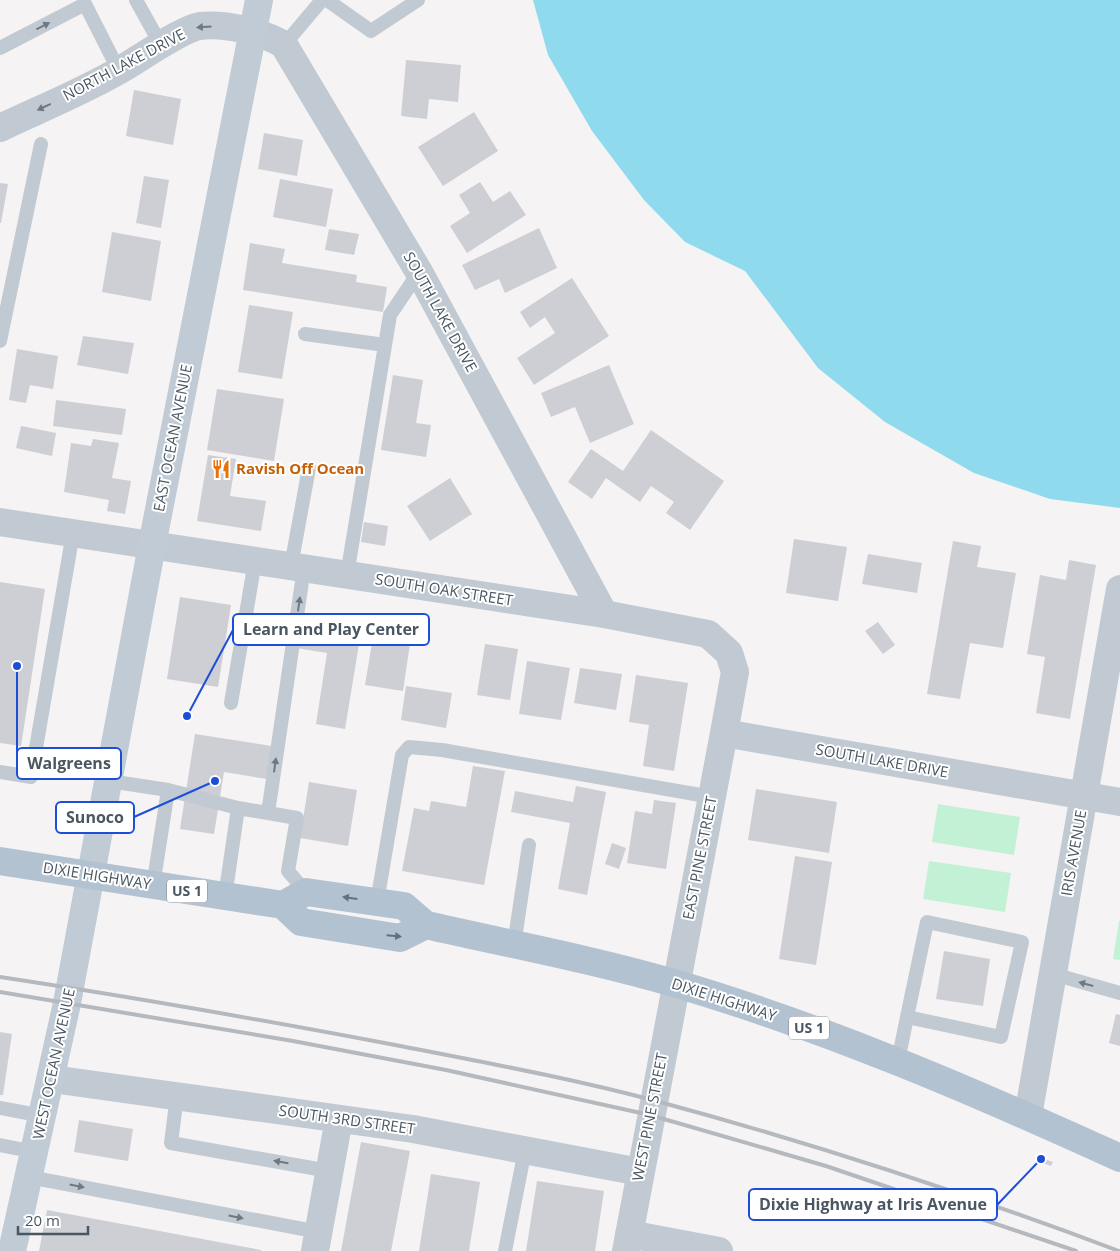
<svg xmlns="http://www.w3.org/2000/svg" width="1120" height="1251" font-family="'Open Sans',sans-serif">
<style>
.green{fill:#c3f1d5}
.water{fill:#90daee}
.building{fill:#cdcfd5}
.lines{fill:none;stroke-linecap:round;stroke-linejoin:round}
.lane{stroke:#c1cad2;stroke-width:14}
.street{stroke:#c1cad2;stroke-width:28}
.secondary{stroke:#c1cbd6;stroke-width:28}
.primary{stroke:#b3c2d1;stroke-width:28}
.rail{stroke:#b5b8bd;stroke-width:4}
.oneway{fill:#6e7983}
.oneway2{fill:#64717d}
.labels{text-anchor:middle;stroke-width:4;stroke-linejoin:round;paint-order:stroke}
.shield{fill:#fff;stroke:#808990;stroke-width:1}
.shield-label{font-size:14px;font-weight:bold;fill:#4a5661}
.street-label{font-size:15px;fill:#4a5661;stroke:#fff}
.food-label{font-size:15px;font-weight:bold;fill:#c56008;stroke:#fff;text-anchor:start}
.leader{fill:none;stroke:#1d4ed8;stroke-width:2}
.callout-dot{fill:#1d4ed8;stroke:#fff;stroke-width:2}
.callout{fill:#fff;stroke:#1d4ed8;stroke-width:2}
.callout-label{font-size:16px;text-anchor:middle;font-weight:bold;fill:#4a5661}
</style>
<rect width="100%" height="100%" fill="#f5f3f3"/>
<path class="green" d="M938 804 1020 817 1014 855 932 842Z
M929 861 1011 873 1005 912 923 899Z
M1119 921H1120V960L1113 959Z"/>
<path class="water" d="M533 0H1120V508L1050 499 974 473 885 422 818 368 745 271 685 242 644 200 592 131 548 55Z"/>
<path class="building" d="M406 60 461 65 458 102 429 99 427 119 401 116Z
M134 90 181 99 173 145 126 136Z
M474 112 498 151 443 186 418 147Z
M264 133 303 140 297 176 258 169Z
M144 176 169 180 161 228 136 223Z
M280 179 333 189 326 227 273 217Z
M480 182 493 202 510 191 526 215 467 253 450 226 470 213 459 195Z
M0 183 8 184 1 223H0Z
M539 228 557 268 505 293 499 279 475 290 462 265Z
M329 229 359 234 354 255 325 250Z
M112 232 161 241 151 301 102 292Z
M250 243 285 249 282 263 357 275 356 282 387 287 383 312 243 290Z
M572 278 609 336 534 385 517 358 555 333 545 317 530 328 520 312Z
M249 305 293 312 282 379 238 372Z
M83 336 134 343 128 374 77 365Z
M17 349 58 356 53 389 30 385 26 403 9 400Z
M609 365 634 424 590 443 575 407 551 417 541 393Z
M393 375 423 380 416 423 431 425 426 457 381 450Z
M217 389 284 399 274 461 207 450Z
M56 400 126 409 122 435 53 426Z
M21 426 56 433 52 456 16 448Z
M651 430 724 481 690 530 666 513 674 502 651 486 640 502 606 478 592 499 568 482 591 449 623 471Z
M93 439 119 443 112 478 131 481 125 514 107 511 109 500 64 492 71 443 91 446Z
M208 455 236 459 230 496 266 501 261 531 197 521Z
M450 478 472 514 430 541 407 506Z
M364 522 388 526 385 546 361 542Z
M794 539 847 547 838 601 786 593Z
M953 541 981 546 977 567 1016 573 1003 648 970 643 960 699 927 694Z
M868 554 922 563 917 593 862 584Z
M1069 560 1096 565 1070 719 1036 713 1045 657 1027 654 1040 575 1066 580Z
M0 582 45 589 21 746 0 743Z
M180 597 231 605 218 687 167 679Z
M301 622 361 632 345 729 316 724 327 653 296 648Z
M878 622 895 645 883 654 865 631Z
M374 631 411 637 403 691 365 685Z
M485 644 518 649 510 700 477 695Z
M527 661 570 668 561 720 519 714Z
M580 668 622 674 616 710 574 703Z
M636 675 688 683 674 771 643 766 649 725 629 722Z
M406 686 452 693 446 728 401 720Z
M195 734 272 746 267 779 224 772 214 834 180 829Z
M473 766 505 771 484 885 402 871 414 808 429 811 431 801 466 807Z
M309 782 357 790 348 846 300 838Z
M576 786 606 792 587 895 558 889 570 823 511 812 515 791 573 802Z
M756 789 837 802 829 853 748 840Z
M654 800 676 803 666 869 627 863 635 811 652 814Z
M612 843 626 848 619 869 605 864Z
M795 856 832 862 816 965 779 959Z
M944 951 990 959 983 1006 936 999Z
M1116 1014 1120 1015V1046L1109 1043Z
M0 1032 12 1034 3 1095H0Z
M79 1120 133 1129 128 1161 74 1152Z
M361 1142 410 1151 391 1251H341Z
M1044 1159 1053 1162 1051 1166 1043 1163Z
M431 1174 480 1182 469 1251H419Z
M537 1181 604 1191 595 1251H526Z
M47 1210 261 1250V1251H39Z"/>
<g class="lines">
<path class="lane" d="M136 0 161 45
M327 0 371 31 418 0
M284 45 322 0
M0 48 85 4 119 71
M305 334 385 345
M0 341 41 144
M291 566 309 468
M347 575 390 315 419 272
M231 703 255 561
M0 772 31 777 73 533
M109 781 168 790 153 886
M168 790 238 808
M268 813 304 568
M225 897 238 808 297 818 288 871 306 892
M377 902 402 755 409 747 442 750 712 797
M514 945 529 845
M1053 974 1120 993
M898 1061 907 1017 927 922 1022 942 1001 1037 907 1017
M177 1096 171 1143 329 1171
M0 1108 43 1116
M0 1145 35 1152
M29 1177 319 1232
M505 1251 525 1150"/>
<path class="street" d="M0 128C40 109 82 92 120 70 138 60 181 29 200 26 225 23 263 32 284 45L419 272 604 614
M0 522 604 614 708 634 729 653 735 672 724 733 626 1251
M724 733 1120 802
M52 1079 413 1129 640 1172
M1028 1116 1120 589
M629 1234 719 1251
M315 1251 339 1119"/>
<path class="secondary" d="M12 1251 67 1003 152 545 259 0"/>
<path class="primary" d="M0 861 283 905 301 922 400 938 426 925
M283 905 306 892 404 906 426 925C510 944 595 960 677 984 829 1029 975 1092 1120 1158"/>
<path class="rail" d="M0 977C132 997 263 1020 395 1045 482 1062 570 1078 656 1101 812 1143 967 1194 1119 1251
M0 992 293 1041 446 1070 650 1115 826 1166 1076 1251"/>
</g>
<defs><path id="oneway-solid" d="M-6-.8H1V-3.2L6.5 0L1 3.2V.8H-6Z" transform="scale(1.25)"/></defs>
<g class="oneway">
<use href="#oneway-solid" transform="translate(43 26) rotate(-27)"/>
<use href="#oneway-solid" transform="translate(204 27) rotate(177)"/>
<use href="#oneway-solid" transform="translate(44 107) rotate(155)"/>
<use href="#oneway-solid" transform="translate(299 604) rotate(-82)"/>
<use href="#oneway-solid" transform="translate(275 765) rotate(-82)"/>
<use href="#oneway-solid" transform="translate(1086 984) rotate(-165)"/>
<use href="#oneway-solid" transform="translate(281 1162) rotate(-170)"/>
<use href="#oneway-solid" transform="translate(77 1186) rotate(11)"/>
<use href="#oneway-solid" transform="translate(236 1217) rotate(11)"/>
</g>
<g class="oneway2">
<use href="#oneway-solid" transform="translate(350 898) rotate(-172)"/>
<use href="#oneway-solid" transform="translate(394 936) rotate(5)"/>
</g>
<defs>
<g id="restaurant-bare" transform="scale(1.5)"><path d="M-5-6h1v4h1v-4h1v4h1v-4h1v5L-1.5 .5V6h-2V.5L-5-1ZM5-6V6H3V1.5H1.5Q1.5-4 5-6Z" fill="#e8710a" stroke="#fff" stroke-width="2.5" paint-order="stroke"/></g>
</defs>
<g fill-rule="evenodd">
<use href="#restaurant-bare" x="221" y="469"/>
</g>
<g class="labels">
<g class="shield">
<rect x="167" y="879.5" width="40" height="23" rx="4"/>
<rect x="789" y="1016.5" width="40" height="23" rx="4"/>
</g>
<g class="shield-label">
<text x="187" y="896">US 1</text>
<text x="809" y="1033">US 1</text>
</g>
<g class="street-label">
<text transform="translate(124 65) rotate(-28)" y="5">NORTH LAKE DRIVE</text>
<text transform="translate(440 312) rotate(61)" y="5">SOUTH LAKE DRIVE</text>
<text transform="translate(173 438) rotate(-79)" y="5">EAST OCEAN AVENUE</text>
<text transform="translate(444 590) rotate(9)" y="5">SOUTH OAK STREET</text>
<text transform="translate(882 761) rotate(10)" y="5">SOUTH LAKE DRIVE</text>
<text transform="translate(1074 853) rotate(-80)" y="5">IRIS AVENUE</text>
<text transform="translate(700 858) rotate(-79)" y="5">EAST PINE STREET</text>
<text transform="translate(97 876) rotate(9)" y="5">DIXIE HIGHWAY</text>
<text transform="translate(724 1000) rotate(18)" y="5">DIXIE HIGHWAY</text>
<text transform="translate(54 1064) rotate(-78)" y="5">WEST OCEAN AVENUE</text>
<text transform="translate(650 1117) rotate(-79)" y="5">WEST PINE STREET</text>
<text transform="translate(347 1120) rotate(8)" y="5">SOUTH 3RD STREET</text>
</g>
<g class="food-label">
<text x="236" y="474">Ravish Off Ocean</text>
</g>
</g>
<path class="leader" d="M187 716L233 630M17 666L17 763M215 781L134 817M1041 1159L997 1205"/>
<g class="callout-dot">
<circle cx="187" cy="716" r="5"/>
<circle cx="17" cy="666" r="5"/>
<circle cx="215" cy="781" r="5"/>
<circle cx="1041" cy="1159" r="5"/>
</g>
<g class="callout">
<rect x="233" y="614" width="196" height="31" rx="5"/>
<rect x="17" y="748" width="104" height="31" rx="5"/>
<rect x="56" y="802" width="78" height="31" rx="5"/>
<rect x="749" y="1189" width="248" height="31" rx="5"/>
</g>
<g class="callout-label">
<text x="331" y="635">Learn and Play Center</text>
<text x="69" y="769">Walgreens</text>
<text x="95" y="823">Sunoco</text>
<text x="873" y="1210">Dixie Highway at Iris Avenue</text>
</g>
<path d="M18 1226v8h70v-8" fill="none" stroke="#4a5661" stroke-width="2.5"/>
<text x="25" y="1226" font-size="15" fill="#4a5661" stroke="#ffffff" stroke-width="4" paint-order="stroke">20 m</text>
</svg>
